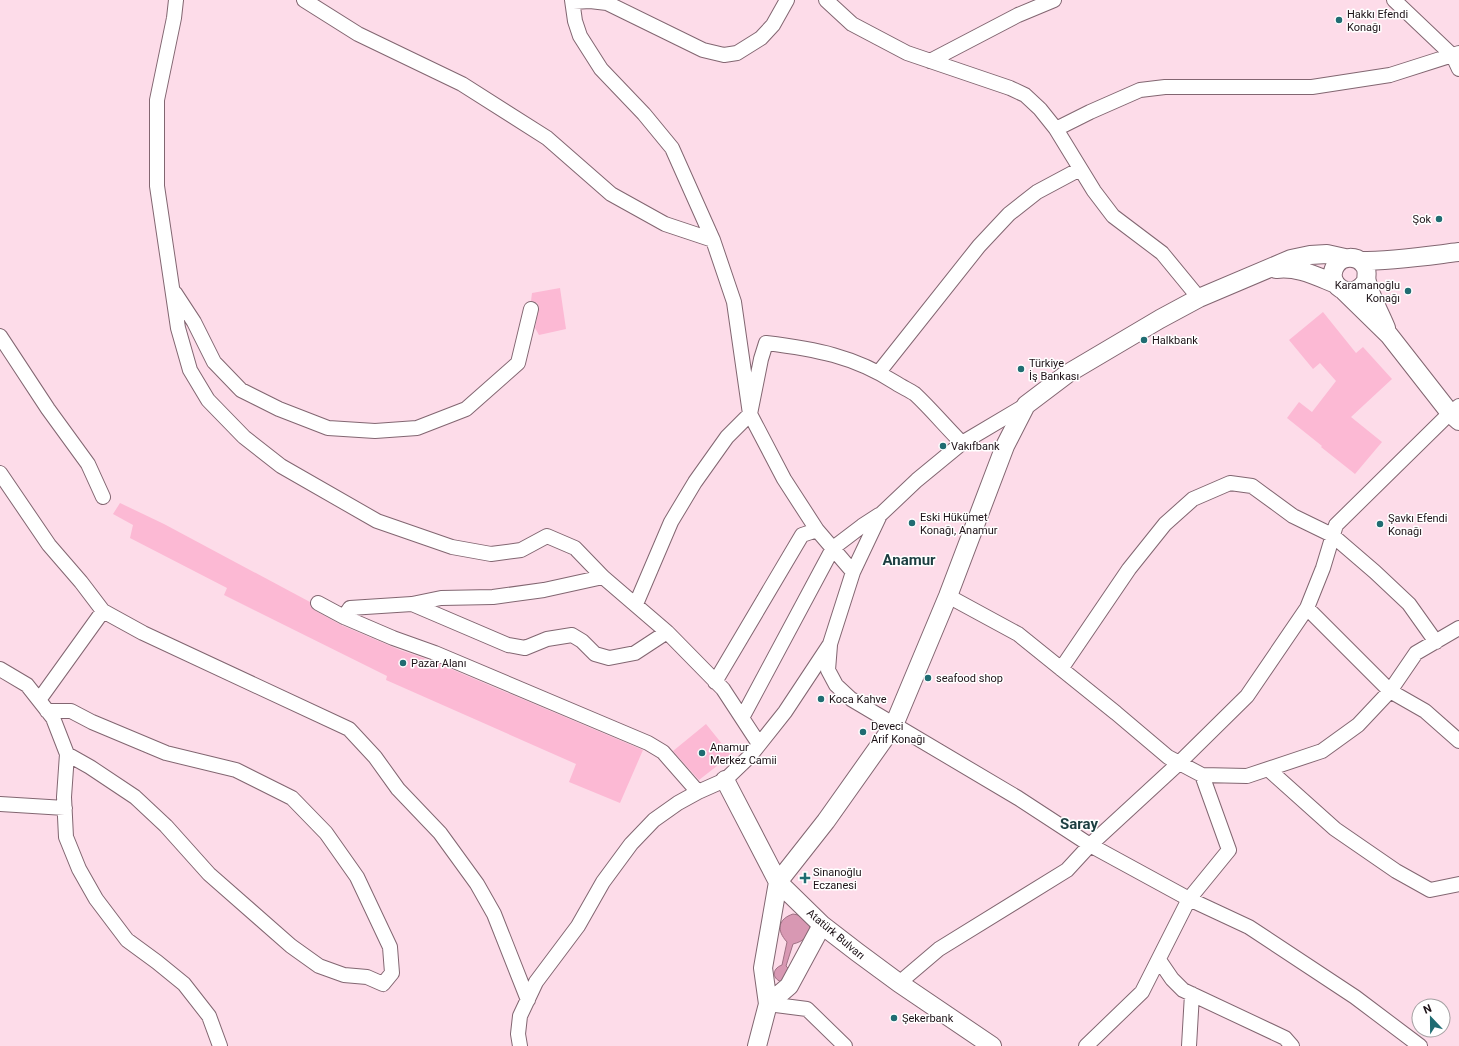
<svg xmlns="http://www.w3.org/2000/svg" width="1459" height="1046" font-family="Roboto,sans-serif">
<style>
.water{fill:#d898b3;stroke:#a07084}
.building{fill:#fcb9d4}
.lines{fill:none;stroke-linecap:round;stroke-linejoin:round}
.minor-casing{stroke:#826671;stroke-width:16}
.tertiary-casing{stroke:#826671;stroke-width:20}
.minor{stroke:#fff;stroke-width:14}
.tertiary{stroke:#fff;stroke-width:18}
.poi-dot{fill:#206c72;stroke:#fff;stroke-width:1.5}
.labels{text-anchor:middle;stroke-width:3;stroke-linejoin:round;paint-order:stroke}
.poi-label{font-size:11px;fill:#1c1116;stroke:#fff;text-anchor:start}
.street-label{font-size:11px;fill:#1c1116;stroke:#fff}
.district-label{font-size:15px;font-weight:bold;fill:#1c3e41;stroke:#fff}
</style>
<rect width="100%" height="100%" fill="#fddce9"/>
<path class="water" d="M793 914C816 917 815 939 793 944L786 966 789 969 783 982C772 980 771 969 782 965L787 942C776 930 778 919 793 914Z"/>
<path class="building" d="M560 288 566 329 539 335 535 328 539 307 537 303 531 301 532 293Z
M1323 312 1356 353 1363 347 1392 379 1351 417 1382 442 1355 474 1321 447 1322 446 1287 418 1299 402 1312 412 1336 381 1320 363 1313 369 1289 340Z
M120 503 164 524 310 602 311 607 314 610 341 625 400 650 432 661 643 750 620 803 569 782 576 764 386 680 387 676 224 595 227 588 130 538 133 525 113 514Z
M706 724 731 755 699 780 673 751Z"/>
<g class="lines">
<g class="minor-casing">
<path id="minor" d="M176 0 174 18 157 100V186L178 328 190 370 208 400 244 437 281 466 377 521 452 547 491 554 521 550 547 536 575 548 603 577 667 632 723 689 759 744
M304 0 358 34 462 84 547 138 611 194 665 224 713 240
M572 0 575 21 580 36 601 69 644 114 672 148 713 240 734 302 750 414 727 437 695 482 671 522 636 604
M826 0 852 24 907 53 1010 88 1025 95 1040 109 1056 129 1094 191 1113 216 1162 253 1199 298
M1394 0 1453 56 1459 69
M573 2 590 1 607 3 703 50 724 55 737 53 761 38 773 25 787 0
M930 61 1018 15 1054 0
M1056 129 1090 112 1140 90 1165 87H1312L1390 75 1459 53
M175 293 194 322 214 362 241 390 279 409 328 428 375 431 417 428 466 409 518 363 531 309
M0 336 48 409 88 464 103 497
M879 372 979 246 1009 214 1037 192 1080 169
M0 473 49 545 81 582 103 611 143 633 349 729 375 757 398 789 440 833 477 884 494 914 528 1000
M853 572 817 530 784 479 750 414 761 359 766 343C815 349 854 356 896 383 902 387 909 390 915 394 931 409 946 427 962 443
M948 596 1018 634 1116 713 1168 757 1202 775 1247 776 1322 751 1358 725 1390 691 1416 653 1459 628
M318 603 344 617 393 638 435 653 648 743 663 752 698 792
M412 604 508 645 525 648 547 639 572 635 582 641 595 654 609 658 635 653 667 632
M1307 608 1390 691 1425 711 1459 741
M344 617 350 608 412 604 441 598 493 597 544 590 603 577
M830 645 828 670 836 685 851 699 1018 798 1090 845 1189 899 1249 927 1355 997 1420 1046
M0 669 27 685 53 718 67 754 64 797 66 837 79 869 96 899 127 940 157 962 184 984 209 1016 220 1046
M1061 669 1129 569 1165 524 1193 499 1230 483 1252 486 1293 516 1332 535 1375 572 1409 604 1436 642
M715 682 802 535 817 530
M39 700 103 611
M47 711H71L92 722 166 753 236 770 292 798 326 833 357 877 390 947 392 973 383 984 367 977 344 975 319 966 291 946 209 874 166 826 135 797 90 767 67 754
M742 718 833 548 862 526 879 515
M1268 769 1335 829 1396 871 1430 890 1459 884
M0 804 65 808
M1159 960 1172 979 1183 990 1285 1038 1292 1046
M899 983 939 949 1067 870 1090 845 1179 763 1247 696 1307 608 1323 568 1336 525 1450 413 1459 406
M768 1004 807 1009 845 1046
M520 1046 518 1034 520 1016 536 982 578 926 603 882 631 844 654 820 678 803 698 792 725 780 750 756 785 712 830 644 853 572 880 515 917 480 962 443 1026 405
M1086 1046 1142 992 1189 899 1229 850 1202 775
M1189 1046 1192 994"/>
</g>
<g class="tertiary-casing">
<path id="tertiary" d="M1360 261C1393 261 1426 256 1459 252
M1276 269C1297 266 1316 276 1336 284
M1366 281C1352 304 1323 284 1336 265 1342 256 1357 255 1364 265 1369 271 1365 276 1367 282 1371 298 1380 313 1386 328
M1344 291 1389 335 1450 413 1459 421
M725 780 778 882 822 925 857 952 899 983 992 1046
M768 1004 789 986 822 925
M757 1046 768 1004 763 968 778 882 826 821 894 725 948 596 1005 446 1026 405 1067 374 1160 319 1199 298 1291 259 1310 255 1327 254 1345 258"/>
</g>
<use href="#minor" class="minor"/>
<use href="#tertiary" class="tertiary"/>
</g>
<g class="poi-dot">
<circle cx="1339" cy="20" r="4"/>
<circle cx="1439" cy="219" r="4"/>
<circle cx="1408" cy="291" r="4"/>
<circle cx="1144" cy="340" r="4"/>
<circle cx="1021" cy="369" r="4"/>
<circle cx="943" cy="446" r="4"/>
<circle cx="912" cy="523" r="4"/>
<circle cx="1380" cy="524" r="4"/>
<circle cx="403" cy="663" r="4"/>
<circle cx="928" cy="678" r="4"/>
<circle cx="821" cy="699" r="4"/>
<circle cx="863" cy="732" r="4"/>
<circle cx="702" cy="753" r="4"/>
<path d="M803 872h4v4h4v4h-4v4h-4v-4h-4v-4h4z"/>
<circle cx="894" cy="1018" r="4"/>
</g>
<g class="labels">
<g class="poi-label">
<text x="1347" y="18">Hakkı Efendi<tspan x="1347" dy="13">Konağı</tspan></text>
<text x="1431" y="223" text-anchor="end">Şok</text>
<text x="1400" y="289" text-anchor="end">Karamanoğlu<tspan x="1400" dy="13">Konağı</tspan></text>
<text x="1152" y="344">Halkbank</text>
<text x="1029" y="367">Türkiye<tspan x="1029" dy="13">İş Bankası</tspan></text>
<text x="951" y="450">Vakıfbank</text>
<text x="920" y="521">Eski Hükümet<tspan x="920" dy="13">Konağı, Anamur</tspan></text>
<text x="1388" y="522">Şavkı Efendi<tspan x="1388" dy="13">Konağı</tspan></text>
<text x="411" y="667">Pazar Alanı</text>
<text x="936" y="682">seafood shop</text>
<text x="829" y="703">Koca Kahve</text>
<text x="871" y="730">Deveci<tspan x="871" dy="13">Arif Konağı</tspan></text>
<text x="710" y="751">Anamur<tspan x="710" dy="13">Merkez Camii</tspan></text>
<text x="813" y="876">Sinanoğlu<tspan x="813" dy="13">Eczanesi</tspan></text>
<text x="902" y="1022">Şekerbank</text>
</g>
<g class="street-label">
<text transform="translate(836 934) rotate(40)" y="4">Atatürk Bulvarı</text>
</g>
<g class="district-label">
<text x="909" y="565">Anamur</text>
<text x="1079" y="829">Saray</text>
</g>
</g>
<g transform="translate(1431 1018) rotate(338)"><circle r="19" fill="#ffffff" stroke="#a4a0a2"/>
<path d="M0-3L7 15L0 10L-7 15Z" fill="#206c72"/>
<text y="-6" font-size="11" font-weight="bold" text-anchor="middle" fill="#1c1116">N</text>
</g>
</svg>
